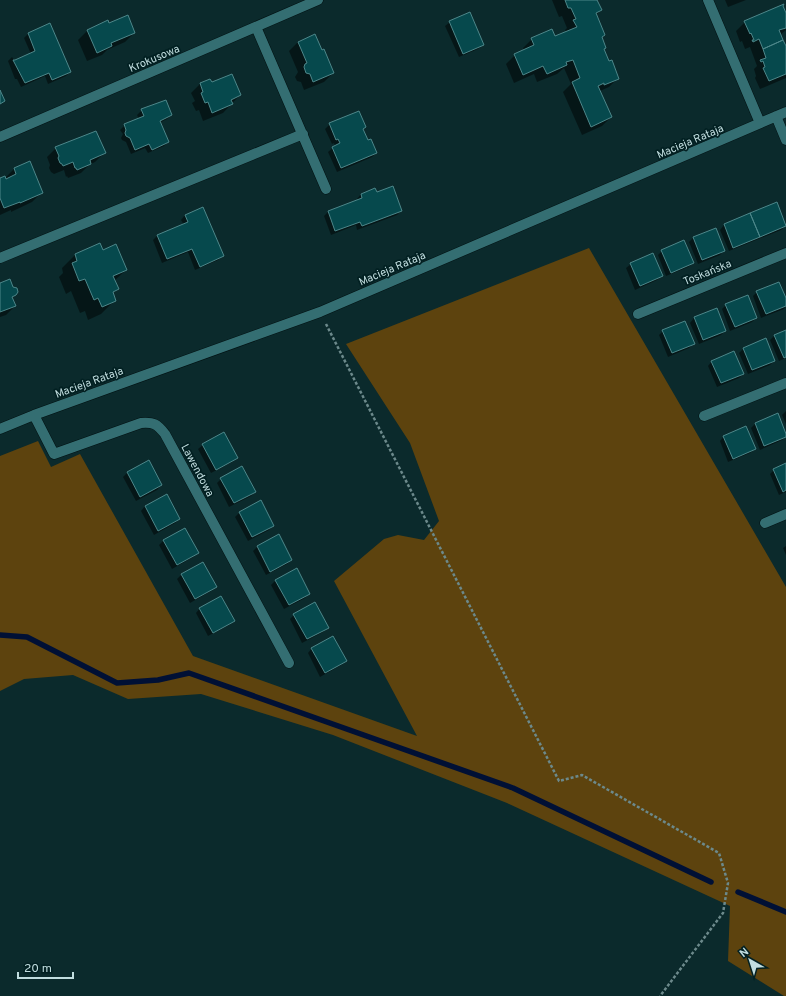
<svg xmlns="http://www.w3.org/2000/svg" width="786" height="996" font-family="Overpass,sans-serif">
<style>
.green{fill:#5d430e}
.shadow{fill:#0007}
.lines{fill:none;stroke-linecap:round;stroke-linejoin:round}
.stream{stroke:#001035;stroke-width:5.5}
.building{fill:#06494d;stroke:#4d878a}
.minor-casing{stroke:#021112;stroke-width:11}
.path{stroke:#6c898b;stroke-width:2.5;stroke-dasharray:3 2;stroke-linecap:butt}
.minor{stroke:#346e72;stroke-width:10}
.labels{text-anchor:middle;stroke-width:3.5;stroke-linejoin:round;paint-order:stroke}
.street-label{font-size:11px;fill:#c1dddf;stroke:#022022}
</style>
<rect width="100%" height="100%" fill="#0b2a2c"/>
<path class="green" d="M589 248 786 587V996H784L728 961 730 906 507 803 333 735 201 694 128 699 73 675 24 679 0 691V456L38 441 51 467 80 454 193 656 417 736 334 581 384 539 398 535 424 540 439 521 410 443 346 344Z"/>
<path class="shadow" d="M552 0H596L601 10 596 15 604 35 601 38 605 48 603 50 618 78 609 87 600 91 611 117 602 126 582 135 563 92 571 84 564 68 557 74 537 82 534 74 514 83 506 64 515 55 524 51 523 48 532 39 554 37 566 32 565 30 567 28 562 16 559 17Z
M725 0H746L728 7Z
M786 16V30L780 35 786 49V78L760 89 755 78 756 76 754 69 757 66 750 47 745 49 742 41 740 42 736 31 745 22Z
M108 22 109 24 134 33 125 42 107 50 102 55 87 61 78 40 87 31Z
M450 22 482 45 478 49 459 57 445 26Z
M50 25 70 72 66 76 48 84 45 76 21 87 17 79H15L8 61 12 57 15 61 31 54 24 38 28 34Z
M298 42 333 73 324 82 304 90 301 82 297 81 295 77 298 72 289 51Z
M210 80 211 84 240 95 223 113 203 121 199 110 196 111 192 103 195 101 191 93 200 84Z
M142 110 171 115 167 119 159 123 168 142 164 146 148 153 145 148 131 154 126 142 122 140 121 138 123 134 120 130 125 125 139 119 137 115Z
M330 124 362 130 367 142 376 153 372 157 337 172 328 152 335 146 334 143 332 144 325 129Z
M56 148 104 153 95 162 89 165 81 173 68 178 67 176 66 177 64 170 54 174 51 172 49 168 50 165 47 157Z
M14 169 41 193 32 202 11 212V210L0 215V180L5 178Z
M376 193 401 211 397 215 357 230 356 225 331 235 324 216 328 212 358 201 357 199 361 194Z
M776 204 786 225 781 230 729 251 720 230 724 225Z
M185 215 222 256 218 260 195 270 188 252 162 263 153 240 157 236 184 225 181 220Z
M693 238 724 250 720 255 698 264 689 242Z
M100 244 102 251 126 270 114 281 118 289 112 294 115 300 101 314 88 320 85 311 80 313 71 291 66 294 59 277 63 273 62 268 75 255Z
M662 251 693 263 688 267 666 276 658 255Z
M631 264 661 276 657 280 635 290 626 268Z
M0 284 16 294 12 298 15 306 6 315 0 317Z
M757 292 786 300V306L784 309 761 318 753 296Z
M726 305 756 318 752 322 730 331 722 309Z
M716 309 725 331 721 335 699 344 690 323 694 318Z
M663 331 694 343 689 348 668 357 659 335Z
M786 331V358L779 361 770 340 775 335Z
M744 348 774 361 770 365 748 374 739 353Z
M712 361 743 374 739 378 717 387 708 366Z
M786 411V424L782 415Z
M777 415 786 436 782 440 760 450 751 428 755 424Z
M724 436 754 449 750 453 728 462 720 441Z
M203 445 237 458 232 462 211 473 198 449Z
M148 461 161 485 157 490 136 501 123 477 127 473Z
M786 465V492L779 495 770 474 774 470Z
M221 479 255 492 251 496 229 507 217 483Z
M260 502 273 525 269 530 248 541 235 517 239 513Z
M145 506 179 519 175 523 154 535 141 511Z
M164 540 197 553 193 557 172 569 159 545Z
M786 546V555L783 548Z
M257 547 291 560 287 564 266 575 253 551Z
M182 574 215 587 211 591 190 603 177 579Z
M275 581 309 593 305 598 284 609 271 585Z
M200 608 234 621 229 625 208 636 196 613Z
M294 615 327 627 323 632 302 643 290 619Z
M312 648 346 661 341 665 320 677 308 653Z"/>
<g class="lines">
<path class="stream" d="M0 635 27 637 117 683 158 680 189 673 513 788 711 882
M738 892 786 912"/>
</g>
<path class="building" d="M565 0H597L602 10 596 13 605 35 602 37 606 48 604 49 609 61 612 60 619 79 604 85V83L598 86 612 117 591 127 572 82 580 78 573 60 566 62 567 65 547 74 543 66 523 75 514 54 534 45 531 38 552 29 555 36 577 27 573 20 576 19 571 8H568Z
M784 4 783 6 786 13V28L779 30 783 40 763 49 759 39 753 42 752 40H754L751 33 750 34 744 21Z
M470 12 484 45 463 54 449 21Z
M128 15 135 33 111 43 112 46 97 53 87 30 108 20 109 23Z
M50 23 71 72 52 80 49 73 25 83 13 60H15L35 51 28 33Z
M315 34 322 50 324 49 334 73 313 82 310 74 306 73 304 67 305 64 307 63 298 42Z
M783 40 786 46V74L769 81 763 68 765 67 763 61 761 62 760 60 766 58 763 49Z
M232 74 241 95 231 100 233 104 212 113 208 102 205 103 201 93 203 92 200 83 210 79 212 82Z
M0 90 5 101 0 104Z
M166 100 172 115 160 121 169 142 152 150 149 144 135 150 130 138 126 136 125 133 126 130 124 124 144 116 141 109Z
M359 111 366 127 363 129 368 140 371 139 377 153 341 168 332 147 340 143 338 139 336 140 329 123Z
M96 131 106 153 90 160 91 164 77 170 76 168H75L73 162 63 166 62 164 60 163 58 158 59 156 55 147Z
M30 161 43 193 20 203V202L4 208 0 198V178L5 176 6 179 16 174 14 168Z
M393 186 402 211 362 226 360 222 335 231 328 211 362 198 361 194 375 188 377 192Z
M777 202 786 226 760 237 750 213Z
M203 207 224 256 200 267 192 249 167 259 157 235 188 222 185 215Z
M750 213 760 237 733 248 724 224Z
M716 228 725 251 702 260 693 237Z
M684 240 694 263 671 273 661 250Z
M100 243 103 250 116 244 127 270 113 276 119 289 113 292 116 301 102 307 98 298 94 300 85 279 79 281 72 263 77 261 75 254Z
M653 253 663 276 640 286 630 263Z
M10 279 13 287 17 288 18 292 16 295 12 297 16 306 0 312V283Z
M779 282 786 298V306L766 314 756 291Z
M748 295 757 318 735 327 725 304Z
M717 308 726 331 703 340 694 317Z
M685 321 695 344 672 353 662 330Z
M786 330V357L784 358 774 335Z
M766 338 775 361 752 370 743 348Z
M734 351 744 374 721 383 711 361Z
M778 413 786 434V437L764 446 755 423Z
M746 426 756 449 733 459 723 436Z
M224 432 238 458 216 470 202 444Z
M149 460 162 485 140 497 127 472Z
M786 463V490L783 492 773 469Z
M242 466 256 492 234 503 220 478Z
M167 494 180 519 158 531 145 506Z
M261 500 274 526 252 537 239 512Z
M185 528 199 553 177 565 163 540Z
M279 534 292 560 270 572 257 546Z
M203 562 217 587 195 599 181 574Z
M297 568 310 594 289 605 275 580Z
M221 596 235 621 213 633 199 608Z
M315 602 329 628 307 639 293 614Z
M333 636 347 661 325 673 311 648Z"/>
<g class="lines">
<g class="minor-casing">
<path id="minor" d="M708 0 760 123
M256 27 326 189
M776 116 786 140
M0 137 318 0
M0 258 303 134
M638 314 786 253
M34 415 54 454 141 423C154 422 157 424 165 434L289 663
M704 416 786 383
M0 429 34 415 320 312 786 112
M765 523 786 514"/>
</g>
<path class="path" d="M326 324 559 781 582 775 719 853 728 883 723 913 660 996"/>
<use href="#minor" class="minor"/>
</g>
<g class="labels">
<g class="street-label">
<text transform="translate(154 58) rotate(-23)" y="4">Krokusowa</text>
<text transform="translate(690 141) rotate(-23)" y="4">Macieja Rataja</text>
<text transform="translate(392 268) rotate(-23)" y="4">Macieja Rataja</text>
<text transform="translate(707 272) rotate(-22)" y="4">Toskańska</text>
<text transform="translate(89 382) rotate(-20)" y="4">Macieja Rataja</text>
<text transform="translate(198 470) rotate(62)" y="4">Lawendowa</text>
</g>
</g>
<g transform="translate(750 960) rotate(321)" stroke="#022022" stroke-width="3" paint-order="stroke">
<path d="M0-3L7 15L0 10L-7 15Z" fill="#c1dddf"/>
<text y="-6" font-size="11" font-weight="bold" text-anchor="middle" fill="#c1dddf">N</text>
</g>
<path d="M18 972v6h55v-6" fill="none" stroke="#c1dddf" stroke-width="2"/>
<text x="24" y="972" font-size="12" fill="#c1dddf" stroke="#022022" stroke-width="3" paint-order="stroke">20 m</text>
</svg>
